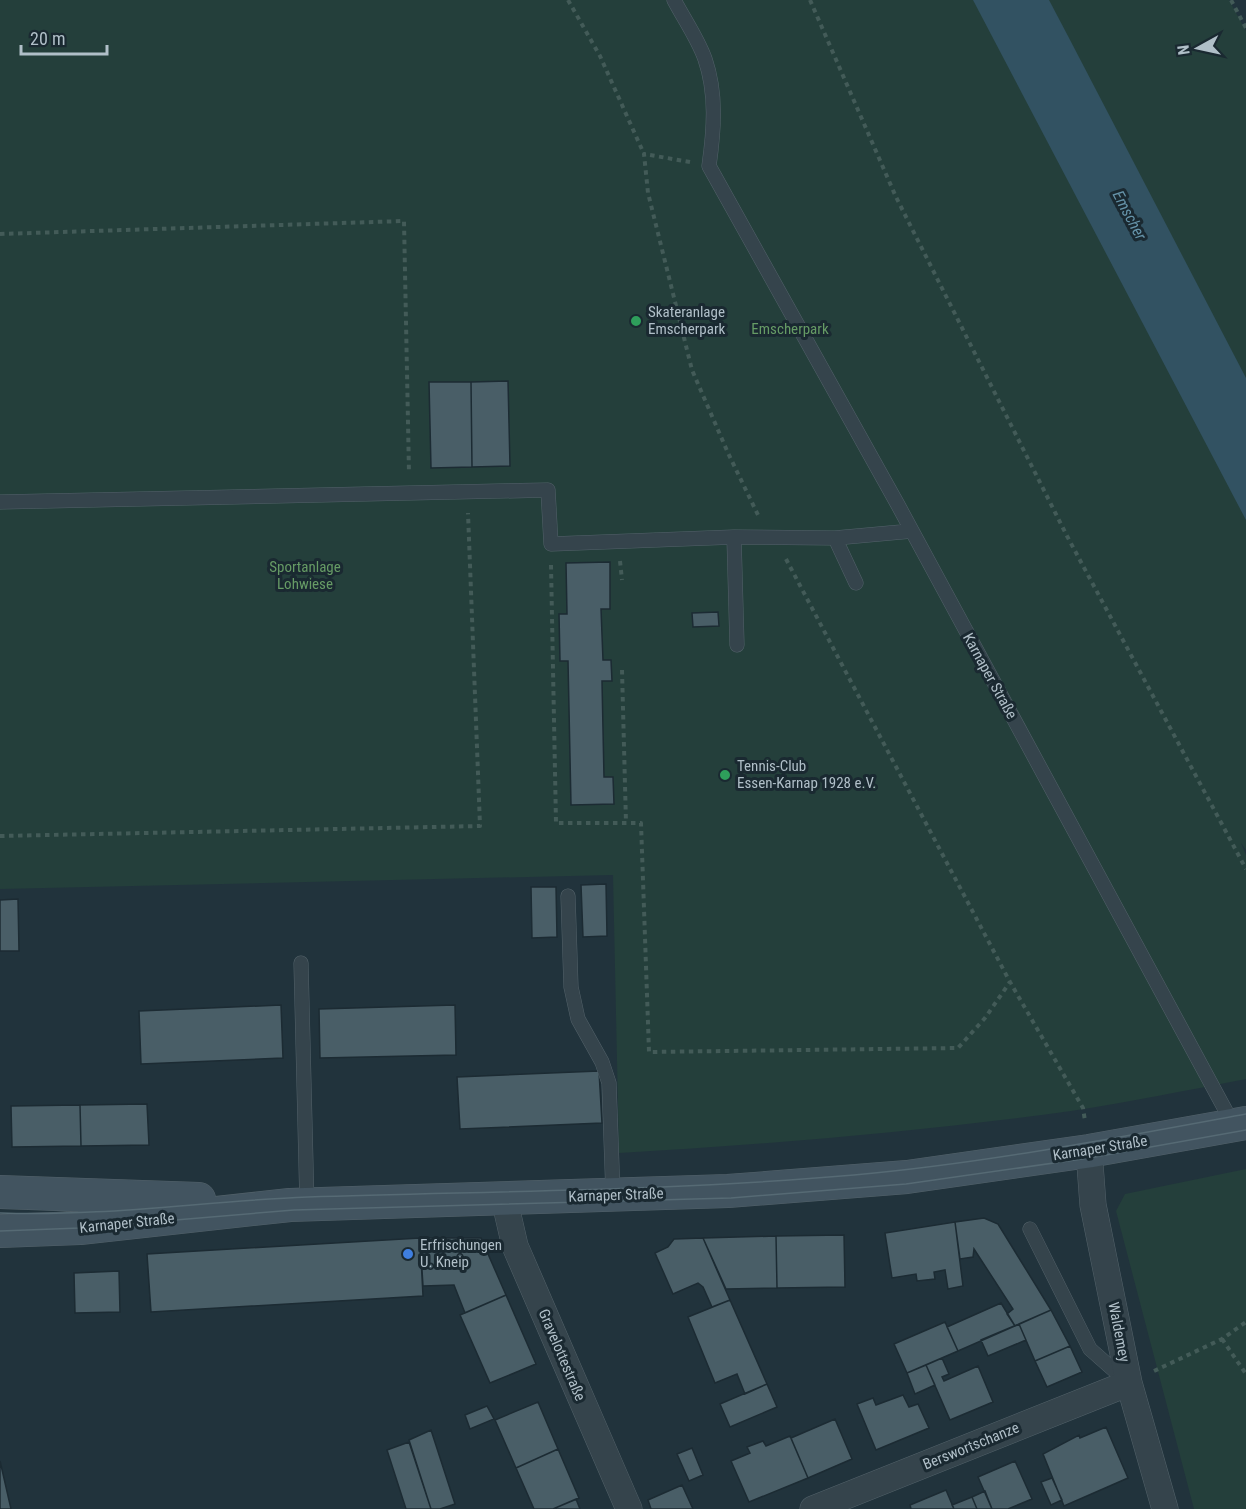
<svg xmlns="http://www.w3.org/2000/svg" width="1246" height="1509" font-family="'Roboto Condensed',sans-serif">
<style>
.green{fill:#243f3b}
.water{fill:#325262}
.building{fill:#495e67;stroke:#1c2b33;stroke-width:1.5}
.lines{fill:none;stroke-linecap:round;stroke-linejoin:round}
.service-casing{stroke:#53626a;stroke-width:15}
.minor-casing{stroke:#53626a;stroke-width:27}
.secondary-casing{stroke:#53626a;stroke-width:34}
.path{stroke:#435b58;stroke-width:4;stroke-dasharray:4.5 4.5;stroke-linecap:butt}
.service{stroke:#35444c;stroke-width:14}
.minor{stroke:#35444c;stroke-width:26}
.secondary{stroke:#425460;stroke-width:33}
.tram{stroke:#566a74;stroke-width:1.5}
.leisure-dot{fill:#2e9e5b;stroke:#1a2931;stroke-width:2}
.shop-dot{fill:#3f7fe0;stroke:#1a2931;stroke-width:2}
.labels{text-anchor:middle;stroke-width:6;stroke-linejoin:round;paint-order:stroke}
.poi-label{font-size:15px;fill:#b0bfc8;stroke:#1a2931;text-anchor:start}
.park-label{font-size:15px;fill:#669b65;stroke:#1a2931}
.street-label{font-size:15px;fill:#b0bfc8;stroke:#1a2931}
.water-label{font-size:16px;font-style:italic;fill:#6694aa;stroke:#1a2931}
</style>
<rect width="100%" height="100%" fill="#21333c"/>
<path class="green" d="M0 0H1229L1246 31V850L1241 843 1246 855V1079C1188 1090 1130 1102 1071 1111 921 1132 770 1144 619 1153L613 875 0 889Z
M1246 1169V1509H1194L1116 1211 1125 1194Z"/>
<path class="water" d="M973 0H1049L1069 38 1246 378V520Z"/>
<path class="building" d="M508 381 510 466 472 467 471 382Z
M429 382H471L472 467 431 468Z
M610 562V609H601L603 660H611L612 681H602L604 777H613L614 804 571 805 568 661H560L559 614H567L566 563Z
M718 612 719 626 693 627 692 613Z
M606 884 607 936 583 937 581 885Z
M531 887H556L557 937 532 938Z
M18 899 19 951H0V900Z
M281 1005 283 1058 141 1064 139 1011Z
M455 1005 456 1055 320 1058 319 1009Z
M599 1071 602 1123 460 1129 457 1077Z
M147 1104 149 1145 81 1146 80 1105Z
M80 1105 81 1146 12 1147 11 1106Z
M984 1218 998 1224 1051 1310 1015 1326 1007 1314 1013 1309 974 1249 973 1257 960 1259 955 1222Z
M955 1222 963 1286 948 1289 945 1270 934 1272 935 1279 917 1281 916 1274 892 1278 885 1233Z
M844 1235 845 1287 777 1288 776 1236Z
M776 1236 777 1288 726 1289 703 1238Z
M420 1238 423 1296 151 1312 147 1254Z
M420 1238H481L506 1295 465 1313 454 1285 423 1286Z
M703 1238 730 1300 712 1307 703 1287 698 1283 673 1294 655 1253 668 1247 674 1239Z
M119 1271 120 1312 75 1313 74 1273Z
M506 1295 536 1364 490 1383 460 1315Z
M730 1300 767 1384 745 1394 737 1374 715 1383 688 1317Z
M1001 1303 1015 1326 958 1351 947 1327Z
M1051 1310 1070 1346 1035 1361 1019 1324Z
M945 1322 958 1351 907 1373 894 1344Z
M1019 1324 1026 1340 988 1356 981 1340Z
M1070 1346 1082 1372 1047 1387 1035 1361Z
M942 1358 949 1374 942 1377 944 1381 978 1366 993 1402 950 1420 926 1365Z
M926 1365 935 1385 915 1394 907 1373Z
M767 1384 777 1407 730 1427 720 1404Z
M903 1395 909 1407 918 1404 929 1428 876 1450 857 1404 873 1398 876 1405Z
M538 1402 558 1449 516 1468 495 1420Z
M487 1406 494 1419 470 1429 465 1415Z
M835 1419 852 1459 808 1478 791 1438Z
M1106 1427 1128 1478 1064 1506 1043 1454 1079 1435 1080 1438Z
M431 1430 455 1504 440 1509H431L409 1440Z
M790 1436 808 1478 749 1502 731 1461 750 1453 747 1447 763 1441 766 1446Z
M409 1442 431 1509H406L387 1450Z
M692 1448 703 1475 689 1481 677 1454Z
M558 1449 579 1498 553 1509H534L516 1468Z
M0 1461 11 1509H0Z
M1015 1461 1032 1499 1008 1509H992L978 1477Z
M1052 1478 1062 1500 1051 1505 1041 1482Z
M682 1485 693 1509H651L648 1500Z
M946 1490 954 1509H911L910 1505Z
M985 1491 992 1509H977L972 1497Z
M972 1497 977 1509H954L952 1505Z
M576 1499 580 1509H553Z"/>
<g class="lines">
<g class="service-casing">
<path id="service" d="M674 0C684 19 698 39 705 59 717 94 714 130 709 166L898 505 1234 1126
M0 502 548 490 551 544 734 537 835 538
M734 537 737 645
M856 583 835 538 912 531
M568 896 571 987 578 1019 602 1062 609 1083 613 1195
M301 963 307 1205
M1030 1229 1090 1349 1125 1380"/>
</g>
<g class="minor-casing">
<path id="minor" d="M1089 1151 1093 1205 1129 1383 1165 1509
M504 1198 515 1246 629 1509
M813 1509 1129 1383"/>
</g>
<g class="secondary-casing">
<path id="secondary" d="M0 1192 199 1199
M0 1231 80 1228 290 1205 728 1191 907 1177 1089 1151 1246 1123"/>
</g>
<path class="path" d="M568 0 600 56 644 154
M810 0 896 197 1067 536 1246 869
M1231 0 1246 28
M690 162 644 154 648 193 692 370 728 453 759 517
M0 234 404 221 409 473
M786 559 1010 982 1083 1108 1085 1121
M620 561 622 580
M551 565 556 823H641L649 1052 958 1048 985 1018 1010 982
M622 670 626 823
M0 836 480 826 468 513
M1222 1339 1246 1374
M1154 1371 1222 1339 1246 1322"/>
<use href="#service" class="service"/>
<use href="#minor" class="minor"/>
<use href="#secondary" class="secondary"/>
<path class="tram" d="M0 1213C103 1217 205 1201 308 1197 490 1191 672 1191 854 1175 986 1163 1116 1138 1246 1114
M0 1231 80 1228 294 1210 731 1198 906 1184 1089 1158 1246 1130"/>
</g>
<g class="leisure-dot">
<circle cx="636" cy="321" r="6"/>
<circle cx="725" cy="775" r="6"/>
</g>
<circle class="shop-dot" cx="408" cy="1254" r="6"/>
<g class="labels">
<g class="poi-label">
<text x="648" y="317">Skateranlage<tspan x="648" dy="17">Emscherpark</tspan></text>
<text x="737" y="771">Tennis-Club<tspan x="737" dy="17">Essen-Karnap 1928 e.V.</tspan></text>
<text x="420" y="1250">Erfrischungen<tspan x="420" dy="17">U. Kneip</tspan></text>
</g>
<g class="park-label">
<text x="790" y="334">Emscherpark</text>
<text x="305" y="572">Sportanlage<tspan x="305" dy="17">Lohwiese</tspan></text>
</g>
<g class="street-label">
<text transform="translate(990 676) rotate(61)" y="5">Karnaper Straße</text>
<text transform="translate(1100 1148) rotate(-9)" y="5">Karnaper Straße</text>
<text transform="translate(616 1195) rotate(-2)" y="5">Karnaper Straße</text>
<text transform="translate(127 1223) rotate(-6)" y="5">Karnaper Straße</text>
<text transform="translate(1119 1332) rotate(79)" y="5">Waldemey</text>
<text transform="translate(562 1355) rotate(67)" y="5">Gravelottestraße</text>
<text transform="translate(971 1446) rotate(-22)" y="5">Berswortschanze</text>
</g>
<g class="water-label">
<text transform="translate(1130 215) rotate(62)" y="6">Emscher</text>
</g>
</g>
<g transform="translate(1198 48) rotate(262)" stroke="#1a2931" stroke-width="4.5" paint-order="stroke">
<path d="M0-4.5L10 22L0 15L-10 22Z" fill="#b0bfc8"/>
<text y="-9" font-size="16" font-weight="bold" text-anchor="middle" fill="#b0bfc8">N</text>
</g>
<path d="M21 45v9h86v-9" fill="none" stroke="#b0bfc8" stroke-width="3"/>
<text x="30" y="45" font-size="18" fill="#b0bfc8" stroke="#1a2931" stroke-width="4.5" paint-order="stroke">20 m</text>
</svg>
